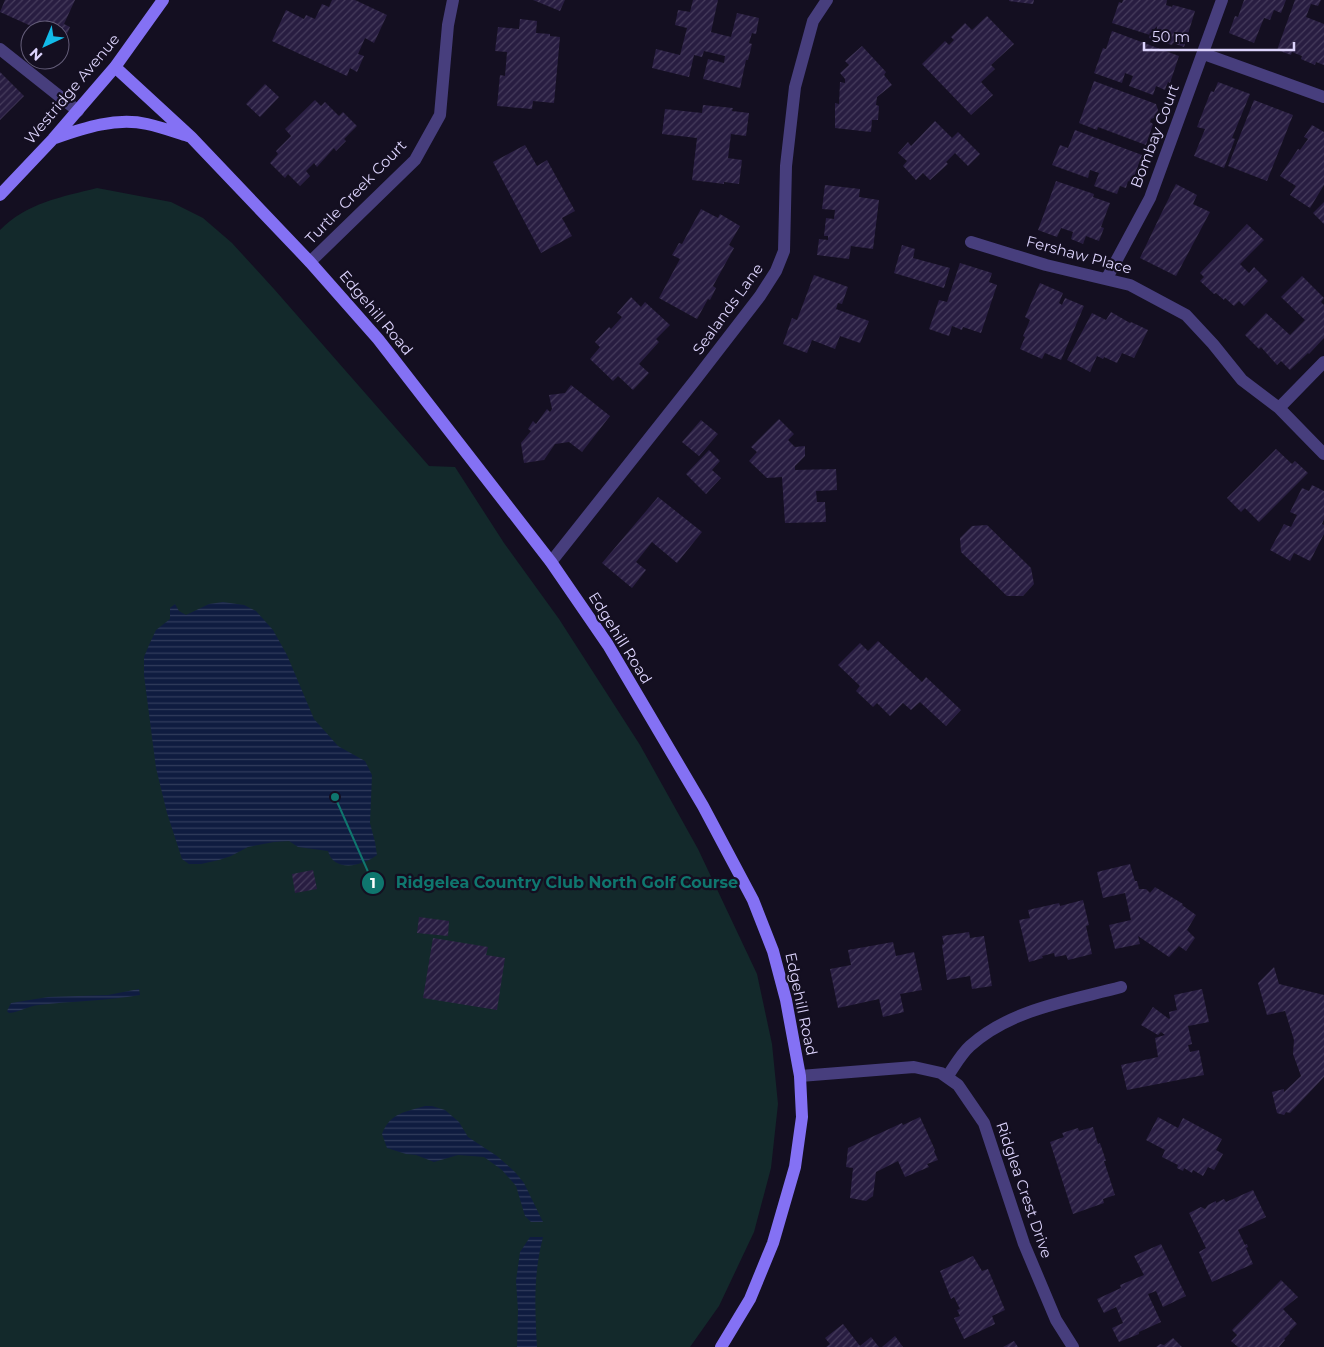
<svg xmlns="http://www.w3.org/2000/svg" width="1324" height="1347" font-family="Montserrat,sans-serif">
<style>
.grass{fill:#13292b}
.water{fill:url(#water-rules)}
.building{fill:url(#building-hatch)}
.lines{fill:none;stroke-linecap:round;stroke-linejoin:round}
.street{stroke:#473e7d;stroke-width:12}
.secondary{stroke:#8471f4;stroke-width:12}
.labels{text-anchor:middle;stroke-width:4.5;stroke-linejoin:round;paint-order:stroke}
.street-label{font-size:15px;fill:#dcd3fc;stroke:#140f21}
.leader{fill:none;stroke:#0f766e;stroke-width:2}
.callout-dot{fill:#0f766e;stroke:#140f21;stroke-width:2}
.mark-label{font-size:15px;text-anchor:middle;font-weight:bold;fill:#fff}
.callout-label{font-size:16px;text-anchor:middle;font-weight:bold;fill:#0f766e;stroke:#140f21;stroke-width:4.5;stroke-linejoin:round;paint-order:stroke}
</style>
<defs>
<pattern id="water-rules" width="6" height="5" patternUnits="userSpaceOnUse" patternTransform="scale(1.25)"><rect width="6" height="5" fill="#0f1c40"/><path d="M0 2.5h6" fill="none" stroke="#313c5c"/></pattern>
<pattern id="building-hatch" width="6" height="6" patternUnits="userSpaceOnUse" patternTransform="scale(1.25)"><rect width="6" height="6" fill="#281d41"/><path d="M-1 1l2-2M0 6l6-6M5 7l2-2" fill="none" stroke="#473d5d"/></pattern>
</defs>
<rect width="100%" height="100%" fill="#140f21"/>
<path class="grass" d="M97 188 171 202 203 218 232 243 274 289 429 466 455 467 504 543 559 619 640 745 698 849 757 974 772 1044 778 1104 771 1168 754 1232 719 1306 690 1347H0V230C27 203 61 197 97 188Z"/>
<path class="water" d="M223 602 244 605 256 611 273 630 287 655 314 719 338 746 365 761 372 775 370 823 375 842 377 855C363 866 334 873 328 851L298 847 289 841 274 842 248 847 231 856 219 860 201 864H189L182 859 167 813 156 768 144 675V657L149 645 156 630 170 619V608L175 604 179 611 186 615 209 604Z
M139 989 140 995C106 1001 72 1001 39 1005 28 1006 20 1012 9 1013L7 1011 11 1003 48 997 108 995Z
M425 1106H432L445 1110 459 1122 468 1137 497 1156 515 1172 524 1183 543 1222H531L525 1216 516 1186 502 1170 484 1157 458 1155 434 1162 416 1155 406 1154 387 1148 382 1134C390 1113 405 1112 425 1106Z
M530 1237H543C533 1275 535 1309 537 1347H517L518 1310 516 1281 520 1252Z"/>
<path class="building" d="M5 0H75L64 24 70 27 62 46H60V30H40L0 12Z
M332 0H355L387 15 374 43 365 38 358 54 364 56 357 72 350 68 347 76 272 41 286 10 304 19 306 15 315 19 322 4 329 7Z
M533 0H565L560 11Z
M693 0H718L711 32 731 37 737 13 759 18 756 34 752 33 749 43 752 44 748 60H746L740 88 703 79 708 59 724 63 725 56 704 51 702 57 694 55 689 77 652 68 656 49 680 55 687 28 675 25 678 10 690 12Z
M1009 0H1034L1033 4 1009 1Z
M1123 0H1167L1166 5 1172 7 1173 5 1195 11 1184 47 1173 43 1172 45 1149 38 1150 35 1112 23 1119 2 1122 3Z
M1244 0H1286L1281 13 1274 10 1270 20 1264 18 1254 43 1229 33 1235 16 1238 17Z
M1295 0H1321L1318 6 1311 4 1306 17 1324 24V65L1316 62 1315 65 1301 59 1302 56 1292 52 1291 55 1277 50Z
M987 16 1014 44 991 65 995 69 981 82 993 95 971 115 922 64 945 41 949 45 954 40 951 37 965 23 972 30Z
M520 19 537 21 536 33 550 34V36L560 37 554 103 533 101 532 109 497 106 500 75 505 76 507 52 495 51 498 27 519 29Z
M1112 31 1179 56 1170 83 1168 82 1165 90 1156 86 1153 95 1129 86 1133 76 1125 73 1122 83 1094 73 1103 48 1106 49Z
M862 46 886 72 884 75 892 85 877 97 876 105 879 106 878 120H872L871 132 835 128V103L839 104 840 82 845 83V79L840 73 849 65 845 61Z
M0 72 24 96 0 120Z
M1094 81 1156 104 1158 110 1156 117 1151 119 1150 122 1153 124 1146 145 1098 127 1097 130 1079 123Z
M1218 82 1250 94 1232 138 1235 139 1224 168 1194 156 1205 129 1197 127 1211 91 1214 92Z
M265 84 279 97 260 117 246 104Z
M315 100 321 106 325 102 339 116 343 112 357 126 344 139 346 141 336 151 334 148 317 167 314 163 306 171 310 176 300 186 288 174 285 178 270 163 278 154 276 151 291 136 285 129Z
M1254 100 1293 115 1267 181 1228 166Z
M703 105 733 108 732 111 749 113 746 136 731 134 728 158 742 160 739 184 724 182V184L692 180 697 138 662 134 665 109 702 113Z
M935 121 952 138 958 132 980 154 968 166 955 153 946 162 948 164 930 180 923 173 916 180 903 166 907 161 898 153 908 142 911 146Z
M1312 125 1324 132V185L1310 208 1290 195 1296 186 1280 176 1298 149 1300 150 1308 139 1304 137Z
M1075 130 1142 155 1132 183 1128 181 1126 188 1120 186 1117 194 1094 186 1099 173 1090 170 1088 178 1052 165 1060 145 1068 148Z
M525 145 537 166 547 160 575 211 562 218 572 236 541 253 493 162Z
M1056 181 1094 194 1093 197 1110 203 1101 227 1104 228 1099 241 1086 236 1083 244 1071 239 1073 232 1061 228 1057 237 1038 230Z
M1176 184 1197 195 1193 204 1210 212 1176 276 1140 258 1162 212Z
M825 185 860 189 859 197 879 200 873 249 851 246 849 259 817 255 819 239 828 240V236H824L826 218 834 219 835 210 822 209Z
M1324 202V224L1313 213Z
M701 209 718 218 720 214 740 226 729 245 734 248 713 286 716 288 710 300 708 299 697 319 659 298 680 259 672 255 679 243 682 244Z
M1247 224 1264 240 1240 264 1249 273 1254 267 1268 281 1244 306 1239 301 1234 306 1225 298 1224 300 1216 293 1214 294 1200 281 1204 277 1200 273Z
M902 245 915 249 913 258 950 268 944 288 894 273Z
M960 263 992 273 989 282 997 285 981 333 963 327 962 330 952 326 949 336 929 329 939 300 947 302Z
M814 275 848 287 842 304 838 303 836 309 869 321 860 343 840 336 835 349 812 340 807 353 783 344 792 318 797 320Z
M1302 276 1324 298 1321 302 1324 305V338L1309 354 1308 353 1290 370 1281 361 1277 365 1261 347 1259 349 1245 335 1266 313 1290 335 1305 320 1281 297Z
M1040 283 1063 293 1059 303 1062 305 1065 298 1084 306 1061 360 1045 353 1042 359 1020 349 1025 337 1023 336 1030 320 1025 317Z
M631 297 641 307 645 302 670 325 656 339 659 342 639 364 649 373 633 390 618 376 613 381 590 359 600 347 595 342 609 327 611 329 622 317 617 313Z
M1111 312 1130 323 1131 322 1148 330 1134 358 1122 353 1117 363 1104 357 1103 359 1097 356 1090 372 1067 360 1092 313 1106 320Z
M571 385 610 416 582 452 569 442 555 444 544 460 524 463 521 443 531 431 528 429 533 421 536 424 547 409 550 412 552 409 549 395 565 393Z
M779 419 794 434 788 440 795 447 805 446V456L795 466V470L836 469 837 490 816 491 817 502H825L826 522 785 523 782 477 767 478 749 461 757 452 751 447Z
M701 420 718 434 699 456 682 442Z
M1276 449 1292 464 1295 461 1308 473 1259 522 1245 508 1241 512 1227 498Z
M709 450 720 461 712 470 721 478 706 494 686 474Z
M1312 485 1324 491V519L1322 524 1324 525V534L1310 561 1294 553 1290 561 1270 550 1284 524 1291 527 1297 515 1290 512 1302 488 1309 491Z
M658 497 702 532 677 563 652 542 636 562 646 570 632 588 602 563Z
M987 525 1031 568 1034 584 1023 596H1007L961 552 960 538 972 526Z
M878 641 922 682 926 677 961 710 946 726 920 702 911 710 903 703 890 716 877 703 873 707 856 691 860 686 838 665 860 643 868 651Z
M1130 864 1135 881H1137L1139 889H1146L1150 893 1155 887 1183 904 1182 905 1196 915 1187 930 1195 938 1186 951 1179 946 1169 957 1138 936 1140 944 1115 949 1109 925 1131 920 1125 893 1103 898 1097 872Z
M313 870 317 889 295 893 292 874Z
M1083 900 1089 925 1086 926 1092 954 1068 960 1066 955 1055 957 1054 953 1042 956 1043 958 1029 962 1019 920 1030 918 1028 910 1059 903 1060 906Z
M419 917 449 921 448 936 417 933Z
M969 932 970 938 984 936 992 986 972 989 970 976 947 980 942 945 944 944 942 936Z
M433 938 488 947 486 955 505 958 497 1010 423 998Z
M893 942 896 956 914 952 922 990 900 994 904 1012 883 1017 879 999 838 1008 830 969 851 965 848 950Z
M1274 967 1279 984 1324 995V1077L1290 1113 1286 1112 1284 1115 1277 1113 1272 1092 1284 1089V1092L1301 1076 1293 1054 1294 1040 1285 1011 1267 1015 1258 983Z
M1202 989 1209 1022 1188 1026 1192 1044 1188 1045 1190 1052 1199 1050 1204 1075 1127 1090 1121 1065 1158 1057 1155 1038 1165 1035 1161 1032 1158 1035 1141 1025 1153 1007 1169 1019 1170 1018 1169 1012 1177 1010 1174 995Z
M920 1117 935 1150 934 1151 938 1160 927 1164 929 1167 905 1177 898 1161 876 1172 873 1196 866 1201 850 1198 853 1168 846 1167 848 1148 902 1123 903 1125Z
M1158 1117 1178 1128 1183 1118 1222 1139 1216 1150 1223 1154 1214 1170 1208 1167 1203 1176 1193 1170 1192 1173 1184 1168 1183 1171 1177 1168 1178 1165 1162 1157 1165 1150 1146 1140Z
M1093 1127 1098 1144 1100 1143 1106 1161H1104L1115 1195 1103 1199 1104 1203 1073 1214 1050 1142 1064 1137 1062 1133 1078 1128 1079 1131Z
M1253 1190 1266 1217 1238 1230 1245 1245 1247 1244 1248 1247 1246 1248 1253 1264 1212 1282 1199 1252 1206 1248 1189 1213 1201 1207 1205 1209 1208 1205 1216 1201V1203L1224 1199 1226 1202Z
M1161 1244 1186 1296 1163 1307 1156 1291 1148 1294 1161 1322 1139 1332V1334L1119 1342 1112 1328 1123 1323 1116 1307 1104 1313 1097 1299 1121 1288 1120 1285 1144 1275 1134 1256Z
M973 1256 982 1271 988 1269 1005 1310 992 1316 995 1324 964 1339 954 1318 960 1316 957 1310 960 1309 954 1297 951 1299 940 1271Z
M1281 1280 1298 1297 1283 1309 1297 1324 1289 1332 1290 1333 1284 1339 1285 1340 1279 1347H1238L1231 1341 1237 1335 1232 1330Z
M843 1324 860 1346 871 1337 879 1347H826L830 1344 825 1338Z
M895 1336 903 1347H882Z
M1173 1338 1182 1347H1156L1160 1344 1164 1345Z
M1014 1341 1018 1347H1003Z"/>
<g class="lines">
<path class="street" d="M0 49 78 111
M1204 54 1324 97
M971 242 1046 265 1130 285 1186 315 1213 344 1242 380 1279 408 1324 454
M310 262 415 160 440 115 448 25 453 0
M1107 278 1150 198 1222 0
M1279 408 1324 362
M551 562 696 379 760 296 776 271 784 251 786 166 795 87 813 21 827 0
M800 1076 914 1067 941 1073 958 1085 984 1123 1024 1244 1056 1320 1073 1347
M947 1077C954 1067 961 1054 970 1046 1011 1009 1069 1001 1121 987"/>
<path class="secondary" d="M115 67 191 137 310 262 378 339 551 562 608 645 703 806 753 900 773 951 786 1000 800 1076 802 1117 795 1167 773 1243 750 1299 721 1347
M55 138C84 128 116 117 147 124 161 127 175 132 188 136
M0 195 53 139 115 67 163 0"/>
</g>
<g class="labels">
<g class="street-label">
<text transform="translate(72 89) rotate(-50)" y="5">Westridge Avenue</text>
<text transform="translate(1155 136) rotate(-69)" y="5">Bombay Court</text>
<text transform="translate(356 192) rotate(-46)" y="5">Turtle Creek Court</text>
<text transform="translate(1079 255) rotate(15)" y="5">Fershaw Place</text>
<text transform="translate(728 309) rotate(-54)" y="5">Sealands Lane</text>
<text transform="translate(376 313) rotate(50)" y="5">Edgehill Road</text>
<text transform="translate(620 638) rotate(58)" y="5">Edgehill Road</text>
<text transform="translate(801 1004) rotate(78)" y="5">Edgehill Road</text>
<text transform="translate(1024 1190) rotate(71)" y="5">Ridglea Crest Drive</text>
</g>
</g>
<path class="leader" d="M335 797L373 883"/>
<g class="callout-dot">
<circle cx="335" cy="797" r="5"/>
<circle cx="373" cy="883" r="12"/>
</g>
<g class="mark-label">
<text x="373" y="888">1</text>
</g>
<g class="callout-label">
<text x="567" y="888">Ridgelea Country Club North Golf Course</text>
</g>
<g transform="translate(45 45) rotate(224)"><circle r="24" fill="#140f21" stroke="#645d79"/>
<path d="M0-4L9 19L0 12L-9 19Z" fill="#12bbe9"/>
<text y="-8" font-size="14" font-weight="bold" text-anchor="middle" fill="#dcd3fc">N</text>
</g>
<path d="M1144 42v8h150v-8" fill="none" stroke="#dcd3fc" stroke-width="2.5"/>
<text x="1152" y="42" font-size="15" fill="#dcd3fc" stroke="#140f21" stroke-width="4" paint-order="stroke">50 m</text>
</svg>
